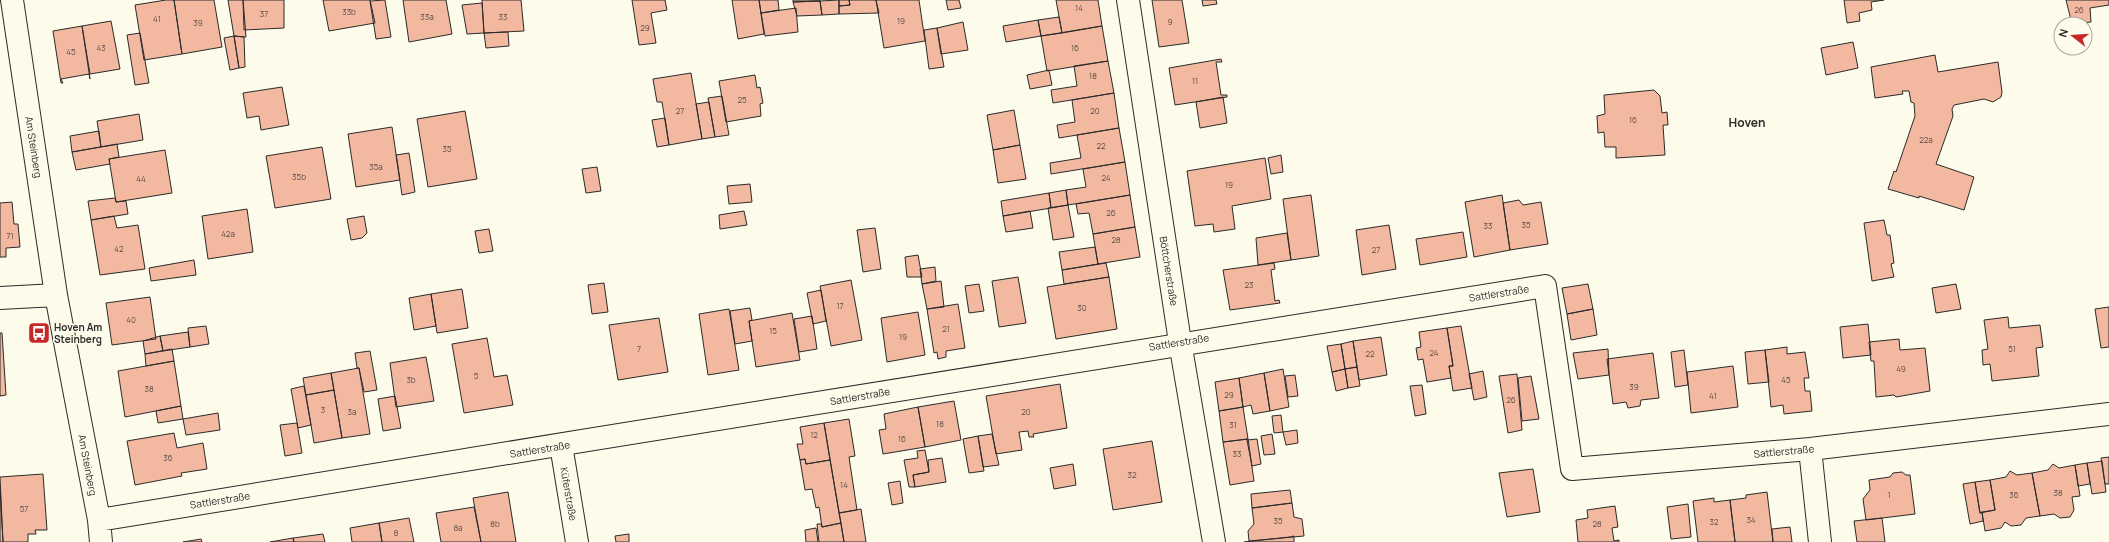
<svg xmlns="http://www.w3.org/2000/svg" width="2109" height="542" font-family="Manrope,sans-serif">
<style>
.building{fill:#f2b8a0;stroke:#2b2b2b}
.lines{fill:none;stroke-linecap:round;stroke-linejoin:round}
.minor-casing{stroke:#2b2b2b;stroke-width:24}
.secondary-casing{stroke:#2b2b2b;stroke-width:24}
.minor{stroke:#fdfbea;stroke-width:22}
.secondary{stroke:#fdfbea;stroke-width:22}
.labels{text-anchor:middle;stroke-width:3;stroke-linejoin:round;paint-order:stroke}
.number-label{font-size:8px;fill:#5d4e48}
.street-label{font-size:10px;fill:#2b2b2b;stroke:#fdfbea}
.poi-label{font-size:10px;font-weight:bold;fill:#2b2b2b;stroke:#fdfbea;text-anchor:start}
.quarter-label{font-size:12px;font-weight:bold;fill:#2b2b2b;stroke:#fdfbea}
</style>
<rect width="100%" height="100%" fill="#fdfbea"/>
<path class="building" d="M166 0H174L182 54 144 60 135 5Z
M174 0H214L222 47 182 54Z
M228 0H243L246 37 234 36Z
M243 0H284V28L244 30Z
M323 0H370L375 23 329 31Z
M385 0 391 37 376 39 370 1Z
M403 0H446L452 34 409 42Z
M482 0H521L524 31 484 33Z
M632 0H665L667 10 651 13 656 43 639 45Z
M732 0H759L764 34 738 39Z
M759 0H778L779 10 761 13Z
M793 0H820V1L793 2Z
M839 0H849L850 5 839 6Z
M839 0V14L822 15 820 1Z
M849 0H876L879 13 839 14V6L850 5Z
M876 0H919L925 41 884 48Z
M946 0H959L961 8 948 10Z
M1056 0H1098L1102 26 1062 33Z
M1152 0H1182L1189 43 1159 47Z
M1202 0H1216L1217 4 1203 6Z
M1844 0H1884L1871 2 1872 10 1859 13 1860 21 1847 23Z
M2066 0H2109V5L2090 8 2091 22 2072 24Z
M820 1 822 15 797 16 793 2Z
M482 3 484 33 467 34 462 5Z
M796 8 798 32 765 36 761 13Z
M1059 17 1062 33 1041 36 1038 20Z
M1038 20 1041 36 1006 42 1003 26Z
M111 21 120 69 90 74 82 26Z
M963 22 968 50 941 54 937 28Z
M82 26 90 79 89 74 61 79 63 83H61L53 31Z
M1102 26 1108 61 1047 71 1041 36Z
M937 28 944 67 929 69 924 30Z
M508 32 509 46 486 48 484 33Z
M140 33 149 83 135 85 127 35Z
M234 36 244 37 245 67 239 68Z
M234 36 239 68 230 70 224 38Z
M1853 42 1858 68 1826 75 1821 48Z
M1935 55 1938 72 1998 62 2002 92 2001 97 1993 102 1984 99 1954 105 1952 109 1953 116 1936 164 1974 177 1964 210 1919 196V198L1888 189 1894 171 1896 172 1915 116 1914 103 1911 102 1909 91H1902L1903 94 1875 98 1871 67Z
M1221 59 1222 62H1216L1221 95H1227V97L1175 105 1169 68Z
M1108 61 1114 93 1053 103 1051 90 1077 86 1074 66Z
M1049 70 1052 85 1030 89 1027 75Z
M691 73 702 139 669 145 662 102H657L653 79Z
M755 75 757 88 760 87 763 103 760 104 761 116 726 122 719 81Z
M282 87 289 125 261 130 259 116 247 118 243 93Z
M1654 90 1660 96 1662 113 1667 112 1668 125H1663L1665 155 1616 158V147H1605L1604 132 1598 133 1597 116 1605 114 1604 95Z
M1114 93 1119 128 1059 138 1057 125 1075 122 1072 100Z
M722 96 729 135 715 137 708 98Z
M1223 97 1227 123 1200 128 1196 102Z
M709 102 715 137 702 139 696 104Z
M1014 110 1020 145 993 150 987 115Z
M465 111 477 179 428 187 417 119Z
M139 114 143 140 101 147 97 121Z
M665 118 669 145 657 147 652 120Z
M392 127 400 180 356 187 348 134Z
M1119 128 1125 162 1051 174 1050 163 1081 158 1077 135Z
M99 131 101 147 72 152 70 136Z
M117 144 119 157 109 159 110 164 76 170 72 152Z
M1020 145 1026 179 998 183 993 150Z
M322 147 331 199 275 208 266 156Z
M165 150 172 193 116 202 109 159Z
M409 153 415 192 402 195 396 155Z
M1281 155 1283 172 1271 174 1268 158Z
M1265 158 1271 199 1232 206 1235 229 1214 232 1213 224 1195 226 1187 171Z
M1125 162 1130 195 1068 205 1066 190 1086 187 1083 169Z
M597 167 601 191 586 193 582 169Z
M750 184 752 202 729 204 727 186Z
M1066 190 1068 205 1051 208 1049 193Z
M1049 193 1051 208 1003 216 1001 201Z
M1130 195 1135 227 1093 234 1089 213 1078 214 1076 204Z
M1311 195 1319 256 1291 260 1283 199Z
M1502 195 1510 250 1474 257 1465 202Z
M115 198 116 202 126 201 128 214 91 220 88 201Z
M1519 200 1523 205 1541 202 1548 244 1510 250 1503 203Z
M12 202 14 224H18L20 247 6 248V257H0V203Z
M1068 205 1074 237 1053 240 1048 208Z
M247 209 253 252 208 259 202 216Z
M744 211 747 225 720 229 719 215Z
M1030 211 1033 228 1006 232 1003 216Z
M114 216 117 228 138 225 145 269 100 275 91 220Z
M364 216 367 233 362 238 351 240 347 219Z
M1884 220 1887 235H1890L1894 263 1891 264 1894 277 1872 281 1864 223Z
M1389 225 1396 269 1362 275 1356 230Z
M1135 227 1140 257 1098 264 1093 234Z
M875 228 881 269 863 272 857 230Z
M489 229 493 251 479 253 475 231Z
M1463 232 1467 257 1420 265 1416 239Z
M1287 233 1291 260 1258 265 1256 238Z
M1095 247 1098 264 1062 270 1059 252Z
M918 255 922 277H907L905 257Z
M194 260 196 275 151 281 149 268Z
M1106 263 1109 277 1064 284 1062 270Z
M1274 263 1275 269 1271 270 1275 301 1279 300 1280 303 1230 310 1223 270Z
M935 267 936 281 922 284 920 269Z
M1018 277 1026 323 999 327 992 281Z
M1109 277 1117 329 1056 339 1047 287Z
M851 280 862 340 831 346 820 286Z
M941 281 944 307 927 309 922 284Z
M604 283 608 312 592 314 588 285Z
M979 284 984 311 969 313 965 286Z
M1588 284 1593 309 1567 314 1562 288Z
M1956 284 1961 309 1936 313 1932 288Z
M462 289 468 328 437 333 431 294Z
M821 290 826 321 813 324 807 293Z
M431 294 436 326 414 330 409 298Z
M150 297 156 339 112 345 106 303Z
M958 304 965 348 946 351V357L938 359 937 352 934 353 927 309Z
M2109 307V347L2101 348 2095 309Z
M750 308 752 320 749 321 752 341 735 344 730 311Z
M729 309 739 370 708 375 699 314Z
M1593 309 1597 335 1571 340 1567 314Z
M918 312 925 355 887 362 881 318Z
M792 313 800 360 756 367 749 321Z
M812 316 817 349 799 352 794 319Z
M2008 317 2009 328 2040 325 2043 347 2036 348 2039 376 1992 381 1990 364 1983 365 1982 350 1988 349 1984 320Z
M659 318 668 372 618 380 609 325Z
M1868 324 1871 355 1843 358 1840 327Z
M206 326 209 344 190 347 188 328Z
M1461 326 1472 388 1453 391 1449 366H1453L1447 328Z
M1447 328 1453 366H1449L1451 378 1427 382 1423 359 1418 360 1416 348 1421 347 1419 332Z
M188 332 190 347 163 351 160 336Z
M0 333H2L6 395 0 396Z
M160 336 163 351 145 354 143 341Z
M1381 337 1387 375 1359 380 1353 341Z
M487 338 494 377 507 375 513 405 464 413 452 344Z
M1899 339 1900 350 1925 348 1930 391 1896 397 1894 395 1876 397 1874 361H1871L1869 342Z
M1353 341 1357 367 1345 369 1341 344Z
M1341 344 1345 369 1332 372 1327 346Z
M1787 347V354L1805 352 1809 378H1804L1805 391H1810L1812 411 1784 414 1783 405 1771 407 1765 350Z
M172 349 174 361 146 366 145 354Z
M1608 349 1609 375 1578 379 1573 353Z
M1684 350 1688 385 1675 387 1671 352Z
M1765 350 1769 382 1748 384 1745 352Z
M370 351 377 390 364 392 359 368H357L355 353Z
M1653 353 1659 398 1641 400 1640 406 1628 408 1626 402 1613 404 1607 359Z
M426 357 434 401 396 407 390 363Z
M174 361 181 406 125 417 118 371Z
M1733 366 1738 407 1691 413 1687 372Z
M1357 367 1360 386 1348 388 1345 369Z
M359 368 370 434 342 438 331 373Z
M1283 369 1289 407 1270 411 1264 373Z
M1345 369 1348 388 1336 391 1332 372Z
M1483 371 1487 397 1474 400 1469 374Z
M331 373 334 390 306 395 303 378Z
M1264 373 1270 411 1253 414 1251 405 1243 407 1239 378Z
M1517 374 1522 430 1508 433 1499 376Z
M1295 375 1298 396 1288 397 1285 376Z
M1531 376 1539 419 1522 421 1518 378Z
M1239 378 1243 407 1219 411 1215 382Z
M1060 384 1067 428 1033 434 1034 437H1029L1028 431 1019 432 1022 450 996 454 986 396Z
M1422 385 1426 414 1415 416 1410 386Z
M304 386 311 425 298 428 291 389Z
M334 390 342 438 314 443 306 395Z
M395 396 401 428 383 431 378 399Z
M954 401 961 440 925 447 918 407Z
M181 406 183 419 158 423 156 411Z
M918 407 925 447 883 454 879 430 886 429 884 414Z
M1243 407 1248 439 1223 442 1219 411Z
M218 413 220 430 186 435 183 419Z
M1281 415 1283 432 1274 433 1272 416Z
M849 419 855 456 849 457 857 510 839 513 824 423Z
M297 423 302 453 285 456 280 425Z
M824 423 830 460 806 464 805 459 800 460 797 444H803L800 427Z
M1297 430 1298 443 1286 445 1283 432Z
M174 433 177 448 203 443 207 469 181 473 182 476 135 485 127 441Z
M992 434 999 465 983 467 978 436Z
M1272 434 1275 454 1264 455 1261 436Z
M978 436 984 471 969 473 963 439Z
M1248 439 1254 481 1230 485 1223 442Z
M1257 439 1261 464 1252 466 1247 440Z
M1152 441 1162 502 1113 510 1103 449Z
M925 450 929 472 913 475 915 487H909L904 460 918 458 917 451Z
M2109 457V484H2105L2101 458Z
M942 458 946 482 915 487 913 475 929 472 928 460Z
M805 459 806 464 830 460 841 523 822 527 819 507 816 508 812 489 805 490 800 460Z
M2102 461 2106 492 2092 494 2087 463Z
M2087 463 2090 484 2078 486 2075 465Z
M1073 464 1076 485 1054 489 1050 468Z
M2053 464 2059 468 2075 465 2080 496 2072 497 2074 510 2070 517 2060 518 2054 514 2040 516 2032 473 2048 470Z
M1533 469 1540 512 1507 517 1499 473Z
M2010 471 2017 475 2032 473 2040 516 2026 518 2021 525 2011 526 2005 522 2001 528 1985 531 1982 512 1995 510 1990 480 2006 477Z
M1902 472 1906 475H1910L1915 514 1866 520 1863 499 1870 490 1869 480 1890 477 1893 473Z
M43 474 47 530H35L36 534H28V542H3L0 477Z
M1990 480 1995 510 1980 513 1975 482Z
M900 481 903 503 892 505 888 483Z
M1975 482 1980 513 1982 512 1983 521 1970 524 1963 484Z
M0 489 3 542H0Z
M1290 490 1292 503 1252 508 1251 494Z
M508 492 516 542H481L473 498Z
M1767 492 1773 542H1735L1730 500 1746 498V495Z
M1714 498V502L1730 500 1735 542H1698L1693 501Z
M1292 503 1294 517 1302 519 1304 536 1249 541 1248 531 1254 524 1252 508Z
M1688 504 1691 537 1671 539 1667 507Z
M1615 506 1618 527 1612 528 1614 541 1619 540V542H1578L1576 520 1588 518 1587 510Z
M474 507 481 542H441L436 513Z
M861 509 866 542H844L839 513Z
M409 518 414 542H382L379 523Z
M1882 518 1885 542H1857L1854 521Z
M379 523 382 542H352L350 528Z
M841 523 844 542H819L817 524H821L822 527Z
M1790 527 1792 542H1773L1772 529Z
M816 528 818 542H806L805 530Z
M323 534 325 542H294L293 538Z
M629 534V542H616L615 536Z
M1294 536V542H1244L1290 537Z
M293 538 294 542H270Z
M201 539 202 542H183Z"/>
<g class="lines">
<g class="minor-casing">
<path id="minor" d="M12 0 56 295 99 520 101 542
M0 298 56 295
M561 445 577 542
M1810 449 1820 542
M99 520C581 442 1062 360 1545 286L1572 469 1810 449 2109 414"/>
</g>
<g class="secondary-casing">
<path id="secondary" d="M1128 0 1180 342 1214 542"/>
</g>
<use href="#minor" class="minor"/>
<use href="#secondary" class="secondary"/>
</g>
<defs>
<g id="bus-square" transform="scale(1.15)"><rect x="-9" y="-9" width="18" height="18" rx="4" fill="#c62828" stroke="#fdfbea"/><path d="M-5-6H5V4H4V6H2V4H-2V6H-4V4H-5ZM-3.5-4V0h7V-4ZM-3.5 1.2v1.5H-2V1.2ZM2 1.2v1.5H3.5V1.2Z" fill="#fff"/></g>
</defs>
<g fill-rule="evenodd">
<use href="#bus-square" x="39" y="333"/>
</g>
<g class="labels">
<g class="number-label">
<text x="1079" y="11">14</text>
<text x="2079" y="13">26</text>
<text x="349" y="15">33b</text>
<text x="264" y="17">37</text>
<text x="427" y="20">33a</text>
<text x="503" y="20">33</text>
<text x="157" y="22">41</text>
<text x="901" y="24">19</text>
<text x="1170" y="25">9</text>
<text x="198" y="26">39</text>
<text x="645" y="31">29</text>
<text x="101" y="51">43</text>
<text x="1075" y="51">16</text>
<text x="71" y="55">45</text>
<text x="1093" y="79">18</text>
<text x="1195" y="84">11</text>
<text x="742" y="103">25</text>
<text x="680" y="114">27</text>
<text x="1095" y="114">20</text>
<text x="1633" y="123">16</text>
<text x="1926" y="143">22a</text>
<text x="1101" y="149">22</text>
<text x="447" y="152">35</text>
<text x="376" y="170">35a</text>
<text x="299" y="180">35b</text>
<text x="1106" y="181">24</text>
<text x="141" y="182">44</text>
<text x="1229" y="188">19</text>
<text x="1111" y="216">26</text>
<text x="1526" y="228">35</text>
<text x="1488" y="229">33</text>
<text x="228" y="237">42a</text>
<text x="10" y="239">71</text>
<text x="1116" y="243">28</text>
<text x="119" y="252">42</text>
<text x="1376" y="253">27</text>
<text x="1249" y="288">23</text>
<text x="840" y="309">17</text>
<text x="1082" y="311">30</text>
<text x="131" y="323">40</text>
<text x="946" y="332">21</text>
<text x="773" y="334">15</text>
<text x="903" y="340">19</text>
<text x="639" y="352">7</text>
<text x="2012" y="352">51</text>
<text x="1434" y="356">24</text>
<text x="1370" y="357">22</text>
<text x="1901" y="372">49</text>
<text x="476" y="379">5</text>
<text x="411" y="383">3b</text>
<text x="1786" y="383">45</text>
<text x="1634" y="390">39</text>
<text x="149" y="392">38</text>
<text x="1229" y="398">29</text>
<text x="1713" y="399">41</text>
<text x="1511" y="403">26</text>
<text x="323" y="413">3</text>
<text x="352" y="415">3a</text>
<text x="1026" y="415">20</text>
<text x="940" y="427">18</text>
<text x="1233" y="428">31</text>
<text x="814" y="438">12</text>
<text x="902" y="442">16</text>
<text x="1237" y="457">33</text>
<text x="168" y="461">36</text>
<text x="1132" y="478">32</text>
<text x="844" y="488">14</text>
<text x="2058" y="496">38</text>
<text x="1889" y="498">1</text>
<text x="2014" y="498">36</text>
<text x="24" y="512">57</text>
<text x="1751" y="523">34</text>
<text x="1278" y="524">35</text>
<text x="1714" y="525">32</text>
<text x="495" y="527">8b</text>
<text x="1597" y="527">28</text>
<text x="458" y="531">8a</text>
<text x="396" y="536">8</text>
</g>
<g class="street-label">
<text transform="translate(34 147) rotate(81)" y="4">Am Steinberg</text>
<text transform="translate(1169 271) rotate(81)" y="4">Böttcherstraße</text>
<text transform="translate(1499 293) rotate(-9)" y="4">Sattlerstraße</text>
<text transform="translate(1179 342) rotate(-9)" y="4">Sattlerstraße</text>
<text transform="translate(860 396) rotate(-10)" y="4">Sattlerstraße</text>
<text transform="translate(540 449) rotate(-9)" y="4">Sattlerstraße</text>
<text transform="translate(1784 451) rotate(-5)" y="4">Sattlerstraße</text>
<text transform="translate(88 465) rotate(79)" y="4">Am Steinberg</text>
<text transform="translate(569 494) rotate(80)" y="4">Küferstraße</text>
<text transform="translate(220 500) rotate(-9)" y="4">Sattlerstraße</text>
</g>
<g class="poi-label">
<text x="54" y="331">Hoven Am<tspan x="54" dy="12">Steinberg</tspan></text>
</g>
<g class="quarter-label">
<text x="1747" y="127">Hoven</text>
</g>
</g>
<g transform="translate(2073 36) rotate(287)"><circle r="19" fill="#fdfbea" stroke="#a9a89e"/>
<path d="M0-3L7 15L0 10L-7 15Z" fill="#c62828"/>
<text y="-6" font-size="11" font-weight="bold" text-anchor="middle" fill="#2b2b2b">N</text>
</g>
</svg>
